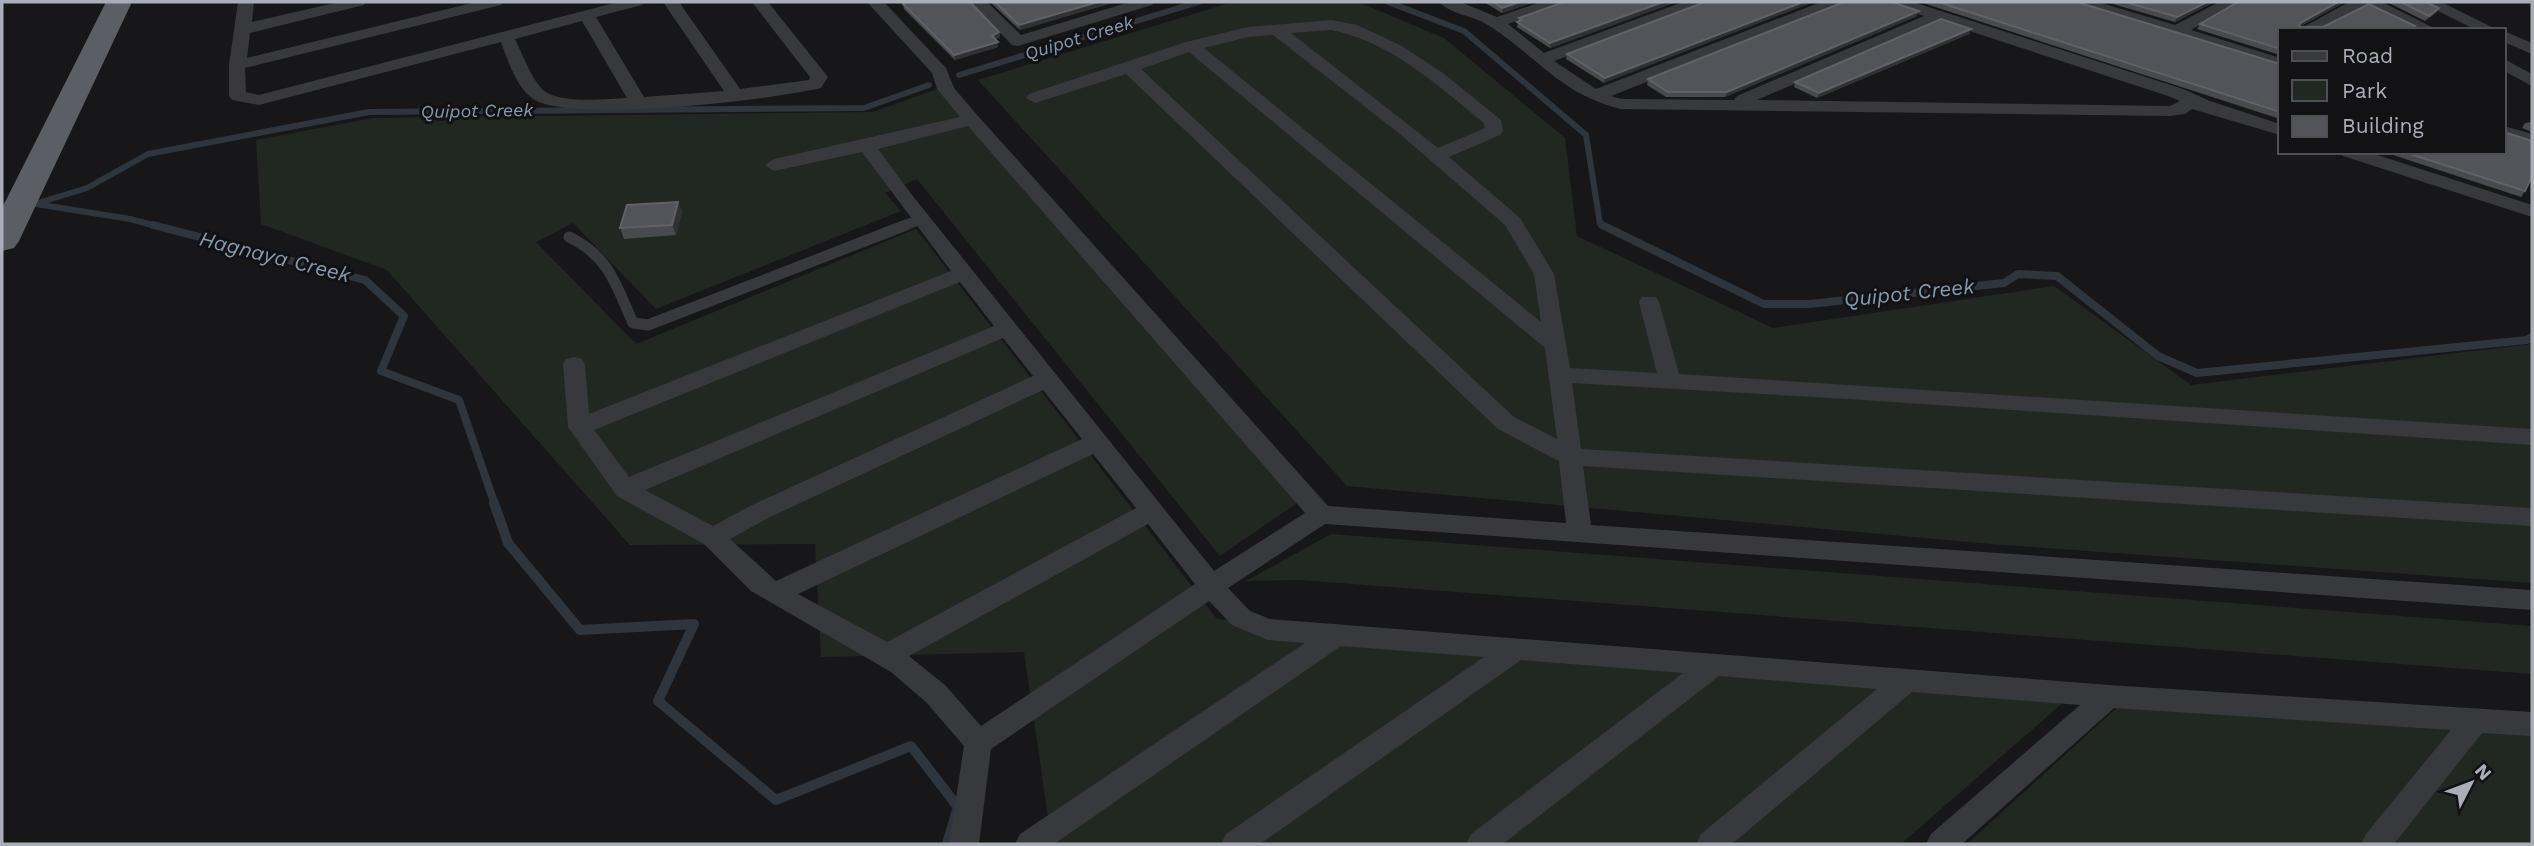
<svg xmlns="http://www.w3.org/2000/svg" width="2534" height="846" font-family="'Work Sans',sans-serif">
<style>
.green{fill:#212822}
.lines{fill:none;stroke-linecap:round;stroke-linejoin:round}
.stream-far2{stroke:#2e353c;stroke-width:6}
.stream-far1{stroke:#2e353c;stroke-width:8}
.stream{stroke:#2e353c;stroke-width:10}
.service-far1{stroke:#38393d;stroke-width:10}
.service{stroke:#38393d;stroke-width:11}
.minor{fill:#38393d;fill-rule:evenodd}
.trunk{fill:#5c5e65;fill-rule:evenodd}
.wall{fill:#484a4e}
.shaded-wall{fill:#303134}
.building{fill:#535459;stroke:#606268;stroke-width:2}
.labels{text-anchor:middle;stroke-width:6;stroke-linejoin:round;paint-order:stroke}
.far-water-label{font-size:18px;font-style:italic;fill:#849ab0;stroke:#121214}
.water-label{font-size:21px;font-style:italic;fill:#849ab0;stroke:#121214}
</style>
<rect width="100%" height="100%" fill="#171719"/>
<path class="green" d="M1269 2H1358L1444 38 1565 138 1577 236 1773 328 2054 286 2191 385 2532 344V583L1991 544 1347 486 978 80 1226 4Z
M937 89 1297 503 1220 556 917 179 885 193 901 211 656 309 573 223 536 242 636 344 916 229 1217 619 2066 700 1901 844H1052L1024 652 821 657 815 544 630 545 387 270 261 224 256 140 373 118 873 112Z
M1331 534 2532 626V674L1300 580 1246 581Z
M2122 703 2532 734V844H1967Z"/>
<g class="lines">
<path class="stream-far2" d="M1388 2 1464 31 1586 135 1600 224 1606 227
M959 75 1199 2
M38 203 87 188 148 154 369 112 864 108 929 85
M36 204 130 219 160 227"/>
<path class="stream-far1" d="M153 225 365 280 404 316 381 371 459 400 495 505
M1602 225 1764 304H1810L2004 283 2018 274 2057 276 2158 356 2197 373 2527 340 2532 337"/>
<path class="stream" d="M494 503 508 543 580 630 694 624 658 701 776 800 911 746 958 807 947 844"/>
<path class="service-far1" d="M901 227 921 219"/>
<path class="service" d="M569 237C609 256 616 285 633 323L648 325 906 225"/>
<path class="minor" d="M238 2H254L252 22 339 2H366L364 5 250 33 247 58 476 2H503L501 5 245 68 246 92 259 95 618 2H644L642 5 596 17 644 97 724 91 663 2H679L740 89 809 80 810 77 752 2H768L828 77 821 88C770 100 580 122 537 101 518 92 508 61 501 42L259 105 232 100 229 96V65ZM582 21 627 98C605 99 557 105 541 88 529 74 523 55 515 39Z
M867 2H884L946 68 954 88 978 116 1328 506 1566 523 1559 461 1498 429 1126 74 1035 103 1026 98 1029 94 1186 42 1248 27 1331 20 1357 25 1400 45 1443 73 1501 120 1503 131 1500 135 1449 157 1520 218 1554 274 1570 368 1657 373 1639 302 1642 297H1656L1659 302 1679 374 2532 429V445L1848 399 1572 383 1581 449 2532 508V526L1583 466 1591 525 2532 590V610L1325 524 1228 588 1250 611 1270 619 2109 685 2532 712V736L2482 733 2394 844H2361L2366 834 2451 730 2114 708 1962 844H1926L1931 834 2080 705 1912 692 1732 844H1696L1701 834 1877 689 1719 676 1503 844H1466L1471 834 1683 673 1521 660 1260 844H1221L1226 834 1484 657 1341 646 1054 844H1015L1020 834 1305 643 1268 640 1232 625 1209 601 991 749 979 844H949L964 746 927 703 891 672 751 591 704 544 617 496 568 427 563 364 566 359 574 357 582 359 585 364 589 414 951 271 862 152 774 171 765 165 774 159 960 117 937 89 932 73ZM1331 30C1390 41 1438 86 1483 122L1485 128 1438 148 1291 33ZM1273 35 1400 134 1505 225 1534 274 1541 322 1204 48 1248 37ZM1189 52 1545 348 1557 439 1514 417 1141 69ZM968 126 1305 513 1214 571 912 195 878 149ZM960 282 994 326 629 477 594 430ZM1003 338 1033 376 750 506 713 526 645 490ZM1043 390 1082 439 776 581 730 539 768 518ZM1093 454 1136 508 887 642 798 594ZM1148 524 1195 584 981 726 946 686 909 656Z
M970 2H987L1021 35 1130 2H1154L1152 5 1018 46 1012 45Z
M1439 2H1460L1497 17 1541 2H1564L1562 5 1508 24 1544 53 1683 2H1705L1703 5 1554 61 1596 89 1821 2H1843L1841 5 1611 96 1621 99 1734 100 1737 96 1924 16 1892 5 1890 2H1913L2183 89 2210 101 2280 124V135L2192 109 2185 114 2170 116 1621 109C1560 94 1537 56 1488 25 1474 16 1450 14 1439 2ZM1939 21 2171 97 2180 101 2170 106 1757 100Z
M2074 2H2098L2175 25 2219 2H2238L2191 30 2280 58V68L2076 5Z
M2349 2H2382L2438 30H2416L2366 6 2319 30H2298Z
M2420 2H2441L2498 30H2476Z
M2504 31 2532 43V54L2504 42Z
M2504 59 2532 74V86L2504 71Z
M2504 126 2532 134V145L2504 137Z
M2340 152H2368L2532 205V217L2343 156Z"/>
<path class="trunk" d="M106 2H132L19 241 14 248 2 251V208Z"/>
</g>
<path class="wall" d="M902 2H970L999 32 1000 37 996 39 998 47 955 60 904 9 903 4H904Z
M990 2H1115L1020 30Z
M1484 2H1534L1502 13Z
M1564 2H1676L1550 48 1517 27 1519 18Z
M1705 2 1604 83 1566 59 1567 54Z
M1844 2 1917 16 1725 97H1666L1647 85 1648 79Z
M1920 2H2077L2280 64V119Z
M2106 2H2214L2175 22Z
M2345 2 2299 27 2415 26 2413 30H2280V55L2197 29 2200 24Z
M2387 2H2425L2439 8 2436 13 2425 21Z
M1971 29 1969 34 1817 98 1794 87 1795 82Z
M2532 122V132L2522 128 2525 123Z
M2384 152H2504L2525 191 2521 197Z
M678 202 682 212 676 235 624 239 620 228Z"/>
<path class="shaded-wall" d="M1098 2H1115L1020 30 1019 25Z
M1520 2H1534L1502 13V8Z
M1663 2H1676L1550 48V43Z
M1803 2H1814L1604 83 1605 78Z
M2207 2H2214L2175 22 2177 17Z
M2338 2H2345L2297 28 2300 23Z
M2439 8 2436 13 2425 21 2429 16Z
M1919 11 1917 16 1725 97 1727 92Z
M1971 29 1969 34 1817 98 1819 93Z
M999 32 1000 37 993 40 992 36Z
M998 42V47L955 60 954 55Z
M678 202 682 212 676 235 672 225Z"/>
<path class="building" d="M907 2H970L999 32 992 36 998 42 954 55 903 4Z
M995 2H1098L1019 25Z
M1493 2H1520L1502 8Z
M1564 2H1663L1550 43 1517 22 1522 20 1519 18Z
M1705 2H1803L1605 78 1567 54Z
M1844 2H1892L1919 11 1727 92H1668L1648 79Z
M1938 2H2077L2280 64V112Z
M2125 2H2207L2177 17Z
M2238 2H2338L2300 23 2299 27H2323L2369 4 2415 26 2410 30H2280V49L2200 24Z
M2401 2H2425L2439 8 2429 16Z
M1941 19 1971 29 1819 93 1795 82Z
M2504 132 2532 141V176L2525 191 2404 152H2504Z
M678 202 672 225 620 228 627 205Z"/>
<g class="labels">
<g class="far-water-label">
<text transform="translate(1079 38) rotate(-17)" y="6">Quipot Creek</text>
<text transform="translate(477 111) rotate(-1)" y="6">Quipot Creek</text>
</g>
<g class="water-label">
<text transform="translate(275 257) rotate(14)" y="7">Hagnaya Creek</text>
<text transform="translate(1909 293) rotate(-6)" y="7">Quipot Creek</text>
</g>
</g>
<rect width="2534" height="846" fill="none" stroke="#aaaeb8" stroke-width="7"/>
<rect x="2278" y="28" width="228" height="126" fill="#121214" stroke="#4f5056" stroke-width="2"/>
<rect x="2292" y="51" width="35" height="10" fill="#38393d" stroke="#4f5056" stroke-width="2"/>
<text x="2342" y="63" font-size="21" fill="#aaaeb8">Road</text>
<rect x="2292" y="80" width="35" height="21" fill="#212822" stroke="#4f5056" stroke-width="2"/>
<text x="2342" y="98" font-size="21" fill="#aaaeb8">Park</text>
<rect x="2292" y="116" width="35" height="21" fill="#535459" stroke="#4f5056" stroke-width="2"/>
<text x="2342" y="133" font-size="21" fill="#aaaeb8">Building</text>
<g transform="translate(2471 783) rotate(48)" stroke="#121214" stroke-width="5" paint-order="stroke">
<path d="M0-5L12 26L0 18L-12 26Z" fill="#aaaeb8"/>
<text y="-10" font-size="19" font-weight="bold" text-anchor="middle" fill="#aaaeb8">N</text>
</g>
</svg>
